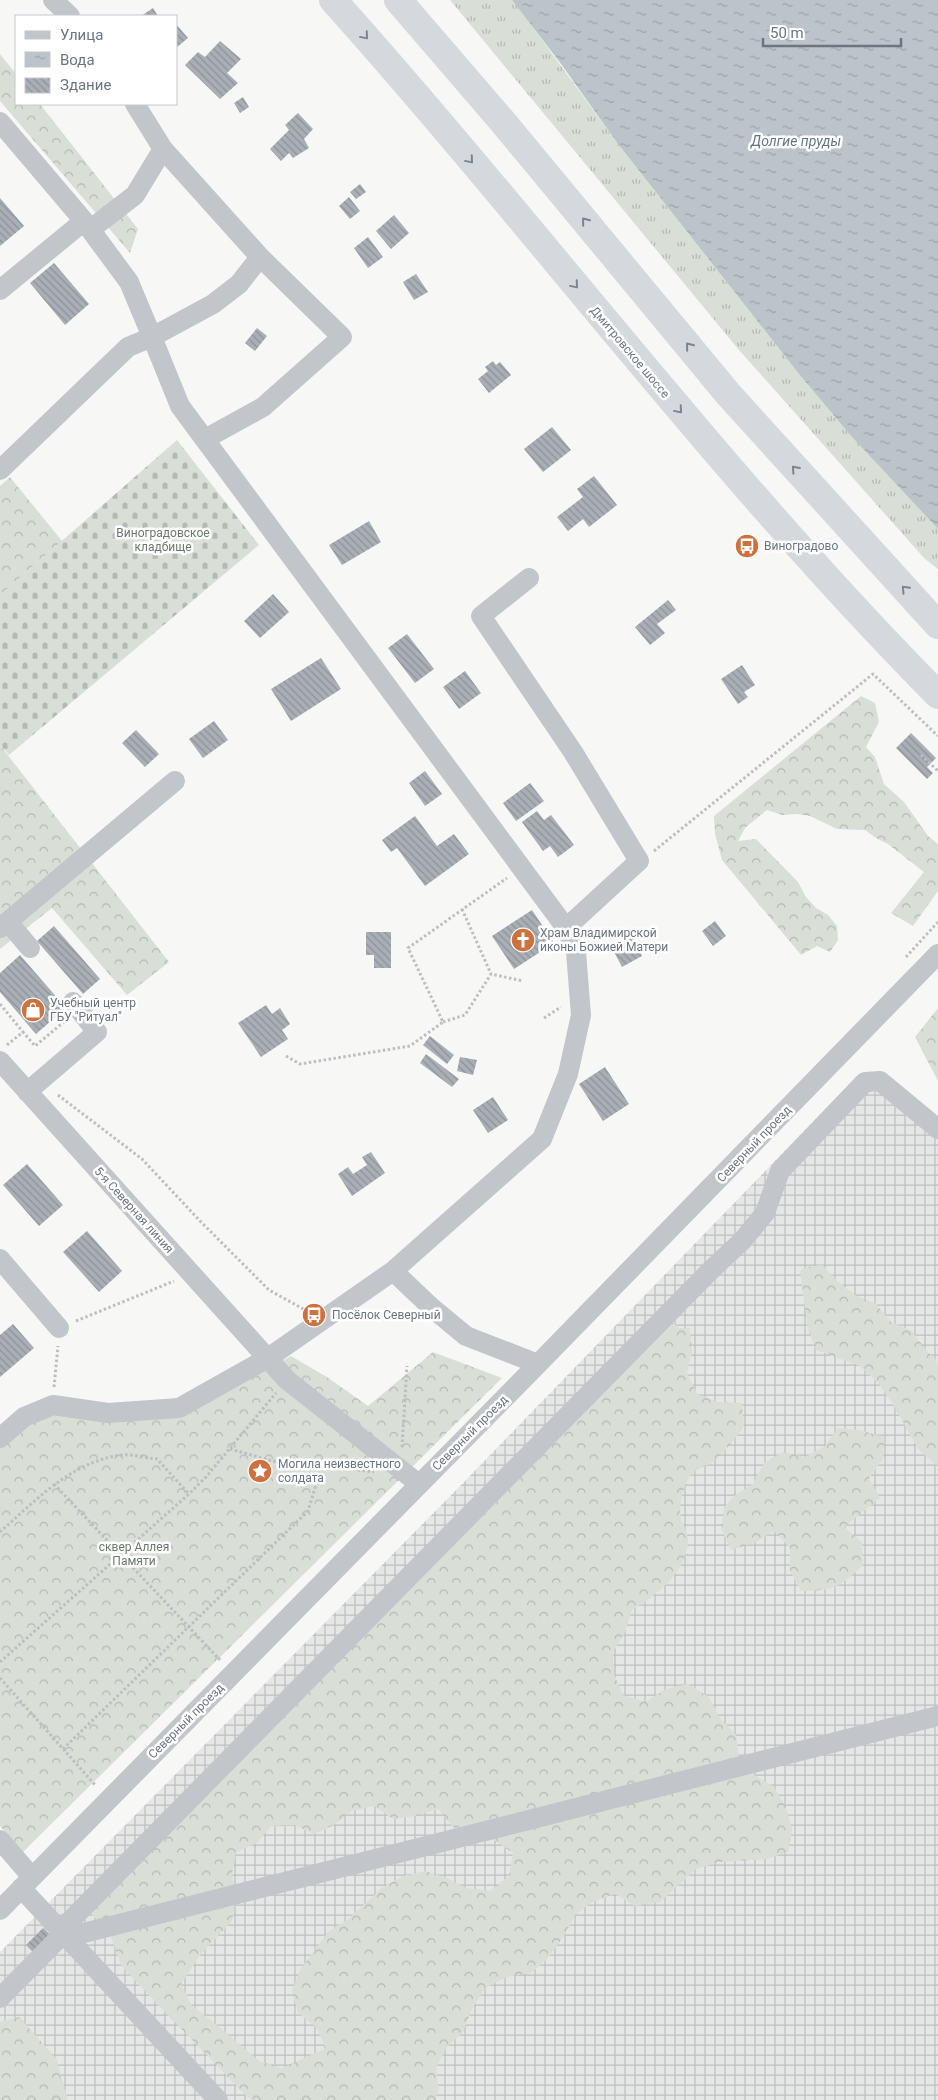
<svg xmlns="http://www.w3.org/2000/svg" width="938" height="2100" font-family="Roboto,sans-serif">
<style>
.industrial{fill:url(#industrial-grid)}
.grass{fill:url(#grass-tufts)}
.forest{fill:url(#forest-crowns);fill-rule:evenodd}
.cemetery{fill:url(#cemetery-stones)}
.water{fill:url(#water-ripples)}
.building{fill:url(#building-back-hatch)}
.lines{fill:none;stroke-linecap:round;stroke-linejoin:round}
.path{stroke:#bcbec0;stroke-width:3;stroke-dasharray:2.5 2.5;stroke-linecap:butt}
.minor{stroke:#c2c5c9;stroke-width:20}
.highway{stroke:#d5d8dc;stroke-width:28}
.oneway{stroke:#7b8490}
.labels{text-anchor:middle;stroke-width:5;stroke-linejoin:round;paint-order:stroke}
.street-label{font-size:12px;fill:#6b7583;stroke:#fff}
.park-label{font-size:12px;fill:#6a7b69;stroke:#fff}
.poi-label{font-size:12px;fill:#6b7583;stroke:#fff;text-anchor:start}
.water-label{font-size:14px;font-style:italic;fill:#67757f;stroke:#fff}
</style>
<defs>
<pattern id="industrial-grid" width="8" height="8" patternUnits="userSpaceOnUse" patternTransform="scale(1.25)"><rect width="8" height="8" fill="#e5e7e6"/><path d="M0 4h8M4 0v8" fill="none" stroke="#bec0c0"/></pattern>
<pattern id="grass-tufts" width="24" height="20" patternUnits="userSpaceOnUse" patternTransform="scale(1.25)"><rect width="24" height="20" fill="#d9ded7"/><path d="M3 7l-1-3M5 7V3M7 7l1-3M15 17l-1-3M17 17v-4M19 17l1-3" fill="none" stroke="#b4b9b4"/></pattern>
<pattern id="forest-crowns" width="20" height="18" patternUnits="userSpaceOnUse" patternTransform="scale(1.25)"><rect width="20" height="18" fill="#d9ded7"/><path d="M2 6a3 3 0 1 1 6 0M12 15a3 3 0 1 1 6 0" fill="none" stroke="#b4b9b4"/></pattern>
<pattern id="cemetery-stones" width="16" height="16" patternUnits="userSpaceOnUse" patternTransform="scale(1.25)"><rect width="16" height="16" fill="#d9ded7"/><path d="M2 7V4a2 2 0 0 1 4 0v3zM10 15v-3a2 2 0 0 1 4 0v3z" fill="#b4b9b4"/></pattern>
<pattern id="water-ripples" width="26" height="14" patternUnits="userSpaceOnUse" patternTransform="scale(1.25)"><rect width="26" height="14" fill="#bbc4c8"/><path d="M2 4q2-2 4 0t4 0M15 11q2-2 4 0t4 0" fill="none" stroke="#9ca4a8"/></pattern>
<pattern id="building-back-hatch" width="6" height="6" patternUnits="userSpaceOnUse" patternTransform="scale(1.25)"><rect width="6" height="6" fill="#aaafb5"/><path d="M-1 5l2 2M0 0l6 6M5-1l2 2" fill="none" stroke="#8e9399"/></pattern>
</defs>
<rect width="100%" height="100%" fill="#f7f8f6"/>
<path class="industrial" d="M860 1073 884 1074 938 1118V2100H0V1952L464 1482Z"/>
<path class="grass" d="M450 0H512L515 3 618 144 799 374 851 436 938 529V569L925 559 739 350Z"/>
<path class="forest" d="M0 54 16 74V104H40L138 229 130 253 0 101Z
M10 477 62 541 0 595V486Z
M861 696 875 703 879 722 866 747 875 757 884 784 904 802 928 836 938 844V891L913 926 891 913 924 872 888 844 876 838 865 830 837 829 810 816 797 814 782 815 767 810 745 828 738 841 756 839 798 882 806 897 816 908 828 915 837 926 838 940 830 952 817 946 801 955 722 860 715 834 714 816Z
M0 745 169 962 127 995 52 908 0 949Z
M938 1008V1081L915 1037Z
M822 1265 837 1281 855 1295 876 1304 891 1322 912 1331 926 1350 938 1362V1464L936 1465 918 1449 893 1404 879 1384 860 1366 816 1350 808 1329 800 1271 807 1267Z
M671 1321 679 1328H690L692 1352 687 1373 697 1394 718 1402 742 1403 744 1426C735 1439 726 1450 714 1461 708 1466 697 1468 691 1475 683 1486 678 1505 681 1519 683 1526 689 1534 688 1541 686 1573 657 1595 632 1610L625 1632 613 1652 614 1674 623 1695 645 1702 666 1689 688 1684 709 1697 720 1718 736 1735 739 1759 756 1776 774 1787 786 1807 792 1830 788 1852 767 1859 719 1862 696 1869 660 1902 635 1906 615 1894 592 1902 575 1915 564 1936 548 1958 531 1973 507 1977 485 1988 472 2009 463 2032 446 2048 436 2068 439 2090 434 2100H257L248 2098 122 1967 108 1929 90 1913ZM374 1806 393 1819 415 1816 438 1809 452 1826 470 1841 494 1840 513 1853 509 1876 490 1891 466 1888 447 1878 425 1871 403 1876 383 1887 348 1919 328 1932 300 1970 292 1991 298 2013 316 2027 326 2048 282 2068 259 2061 211 2020 192 2006 181 1984 201 1954 232 1921 236 1896 232 1874 236 1852 257 1843 271 1826 294 1825 314 1834 334 1825 352 1811Z
M433 1352 502 1378 23 1852 0 1826V1446L23 1426 56 1413 184 1416 291 1356 327 1377 368 1406Z
M838 1428 859 1430 884 1437 883 1459 869 1478 880 1498 844 1527 862 1542 863 1565C841 1587 832 1591 801 1591L790 1571V1548L774 1531 754 1543 731 1550 721 1529 724 1507 734 1496 753 1484 764 1463 783 1452 805 1457 825 1446Z
M19 2017 56 2058 68 2100H0V2022Z"/>
<path class="cemetery" d="M177 440 259 545 9 755 0 745V595Z"/>
<path class="water" d="M512 0H938V529L851 436 799 374 618 144 561 64Z"/>
<path class="building" d="M153 8 158 16H141Z
M176 24 188 38 176 48Z
M220 41 241 59 227 73 238 83 220 99 185 65 198 52 205 57Z
M243 97 249 107 240 113 234 103Z
M298 113 313 129 304 139 309 148 293 158 289 153 281 161 270 149 289 130 285 125Z
M360 184 366 192 356 199 350 192Z
M349 197 360 211 350 219 339 206Z
M0 198 24 226 0 246Z
M394 215 409 233 391 249 376 231Z
M368 237 383 257 368 268 354 248Z
M54 263 89 304 65 325 30 283Z
M416 274 428 292 414 300 403 282Z
M257 328 267 336 255 351 245 343Z
M493 361 496 365 500 362 511 375 489 393 478 379 488 371 485 367Z
M552 427 571 450 543 472 524 449Z
M594 476 617 505 589 527 583 519 568 531 557 517 583 497 577 489Z
M369 521 381 542 342 565 329 545Z
M273 594 289 612 260 638 244 621Z
M668 600 676 610 657 624 665 633 650 645 635 627Z
M407 634 434 669 415 683 388 648Z
M321 658 341 689 291 721 271 689Z
M742 665 755 685 744 692 748 697 738 704 721 679Z
M465 671 481 693 459 709 443 687Z
M214 721 228 740 203 758 189 739Z
M136 730 159 754 145 767 122 743Z
M911 733 936 758 927 767 933 773 927 779 896 748Z
M425 771 442 794 425 806 409 783Z
M530 783 544 801 516 821 503 803Z
M537 811 544 820 551 815 574 845 558 857 550 846 543 851 522 822Z
M415 816 437 846 454 834 469 854 425 886 397 848 391 852 382 840Z
M532 910 554 943 514 969 492 936Z
M715 921 726 936 713 946 702 931Z
M54 926 100 979 83 994 37 941Z
M366 932H391V968H374V955H366Z
M633 937 642 956 622 967 612 948Z
M20 955 66 1008 36 1034 0 992V973Z
M266 1005 272 1014 280 1008 290 1024 282 1030 288 1039 261 1057 238 1023Z
M430 1036 454 1055 447 1064 423 1045Z
M426 1054 459 1079 452 1087 420 1063Z
M460 1057 477 1060 473 1075 457 1071Z
M605 1067 629 1104 603 1121 579 1084Z
M493 1097 508 1120 488 1133 473 1110Z
M371 1152 385 1173 352 1196 338 1174 348 1167 353 1174 367 1165 362 1157Z
M27 1164 63 1205 39 1226 3 1185Z
M87 1231 122 1271 99 1292 63 1252Z
M13 1324 34 1348 0 1377V1335Z
M43 1928 54 1938 36 1955 26 1945Z"/>
<g class="lines">
<path class="path" d="M921 755 938 771
M654 851 873 674 938 736
M462 909 491 974
M906 957 938 922
M0 1004 23 1032
M544 1018 561 1007
M443 1022 465 1015 491 974 523 981
M7 1045 23 1032 35 1046 65 1021
M286 1056 300 1064 410 1046 443 1022 408 948 507 878
M58 1095 142 1159 202 1223 269 1290 305 1310
M76 1321 174 1281
M54 1387 58 1346
M402 1447 407 1366
M230 1449 280 1463 322 1465 374 1472
M54 1484 220 1660
M0 1532C35 1501 72 1461 122 1455 133 1454 146 1458 157 1459L189 1494
M0 1662 189 1494 206 1477 276 1393
M0 1678 96 1786
M63 1749 308 1511 322 1465"/>
<path class="minor" d="M53 0 70 16
M135 104 163 149 260 257 342 337 263 407 205 439
M0 122 84 221 129 282 152 337 213 304 239 284 260 257
M91 229 135 195 163 149
M0 290 84 221
M0 470 128 347 152 337 180 406 566 928 576 952 581 1015 568 1074 542 1139 393 1271
M529 578 481 616 573 752 639 861 566 928
M8 922 30 948
M0 928 175 781
M0 1061 287 1380 419 1484
M27 1092 97 1032 73 1002
M0 1259 59 1328
M0 1438 24 1417 53 1405 108 1413 179 1408 268 1358 393 1271 431 1307 466 1336 538 1364
M0 1840 32 1877
M21 1888 218 2100
M0 1910 538 1364 938 954
M61 1930 712 1269 742 1241 765 1213 780 1171 865 1082 880 1081 938 1129
M68 1937 938 1716
M0 1998 64 1933"/>
<path class="highway" d="M333 0C538 229 721 476 938 695
M398 0 503 122 729 395 938 625"/>
</g>
<defs><path id="oneway-chevron" d="M-2-3.5L2.5 0L-2 3.5" fill="none" stroke-width="1.6" stroke-linecap="round" stroke-linejoin="round" transform="scale(1.25)"/></defs>
<g class="oneway">
<use href="#oneway-chevron" transform="translate(365 36) rotate(50)"/>
<use href="#oneway-chevron" transform="translate(470 160) rotate(50)"/>
<use href="#oneway-chevron" transform="translate(585 221) rotate(-129)"/>
<use href="#oneway-chevron" transform="translate(575 285) rotate(50)"/>
<use href="#oneway-chevron" transform="translate(689 346) rotate(-129)"/>
<use href="#oneway-chevron" transform="translate(679 410) rotate(50)"/>
<use href="#oneway-chevron" transform="translate(795 469) rotate(-132)"/>
<use href="#oneway-chevron" transform="translate(905 589) rotate(-133)"/>
</g>
<defs>
<g id="bus-disc" transform="scale(1.25)"><circle r="9.5" fill="#cf713f" stroke="#fff"/><path d="M-5-6H5V4H4V6H2V4H-2V6H-4V4H-5ZM-3.5-4V0h7V-4ZM-3.5 1.2v1.5H-2V1.2ZM2 1.2v1.5H3.5V1.2Z" fill="#fff"/></g>
<g id="church-disc" transform="scale(1.25)"><circle r="9.5" fill="#cf713f" stroke="#fff"/><path d="M-1.2-6h2.4v3.5h3.3v2.4h-3.3V6h-2.4V-.1h-3.3v-2.4h3.3Z" fill="#fff"/></g>
<g id="shop-disc" transform="scale(1.25)"><circle r="9.5" fill="#cf713f" stroke="#fff"/><path d="M-5-2.5h2.3a2.7 3.5 0 0 1 5.4 0H5L5.5 6h-11ZM-1.5-2.5h3a1.5 2.3 0 0 0-3 0Z" fill="#fff"/></g>
<g id="sight-disc" transform="scale(1.25)"><circle r="9.5" fill="#cf713f" stroke="#fff"/><path d="M0-6L1.8-2.2L6-1.7L2.9 1.2L3.7 5.4L0 3.3L-3.7 5.4L-2.9 1.2L-6-1.7L-1.8-2.2Z" fill="#fff"/></g>
</defs>
<g fill-rule="evenodd">
<use href="#bus-disc" x="747" y="546"/>
<use href="#church-disc" x="523" y="940"/>
<use href="#shop-disc" x="33" y="1010"/>
<use href="#bus-disc" x="314" y="1315"/>
<use href="#sight-disc" x="260" y="1471"/>
</g>
<g class="labels">
<g class="street-label">
<text transform="translate(630 352) rotate(50)" y="4">Дмитровское шоссе</text>
<text transform="translate(754 1144) rotate(-46)" y="4">Северный проезд</text>
<text transform="translate(134 1210) rotate(48)" y="4">5-я Северная линия</text>
<text transform="translate(470 1433) rotate(-45)" y="4">Северный проезд</text>
<text transform="translate(186 1721) rotate(-45)" y="4">Северный проезд</text>
</g>
<g class="park-label">
<text x="163" y="537">Виноградовское<tspan x="163" dy="14">кладбище</tspan></text>
<text x="134" y="1551">сквер Аллея<tspan x="134" dy="14">Памяти</tspan></text>
</g>
<g class="poi-label">
<text x="764" y="550">Виноградово</text>
<text x="540" y="937">Храм Владимирской<tspan x="540" dy="14">иконы Божией Матери</tspan></text>
<text x="50" y="1007">Учебный центр<tspan x="50" dy="14">ГБУ "Ритуал"</tspan></text>
<text x="332" y="1319">Посёлок Северный</text>
<text x="278" y="1468">Могила неизвестного<tspan x="278" dy="14">солдата</tspan></text>
</g>
<g class="water-label">
<text x="796" y="146">Долгие пруды</text>
</g>
</g>
<rect x="15" y="15" width="162" height="90" fill="#ffffff" stroke="#c4c8cd"/>
<rect x="25" y="31" width="25" height="8" fill="#c2c5c9" stroke="#c4c8cd"/>
<text x="60" y="40" font-size="15" fill="#6b7583">Улица</text>
<rect x="25" y="52" width="25" height="15" fill="url(#water-ripples)" stroke="#c4c8cd"/>
<text x="60" y="65" font-size="15" fill="#6b7583">Вода</text>
<rect x="25" y="78" width="25" height="15" fill="url(#building-back-hatch)" stroke="#c4c8cd"/>
<text x="60" y="90" font-size="15" fill="#6b7583">Здание</text>
<path d="M763 38v8h138v-8" fill="none" stroke="#6b7583" stroke-width="2.5"/>
<text x="770" y="38" font-size="15" fill="#6b7583" stroke="#ffffff" stroke-width="4" paint-order="stroke">50 m</text>
</svg>
